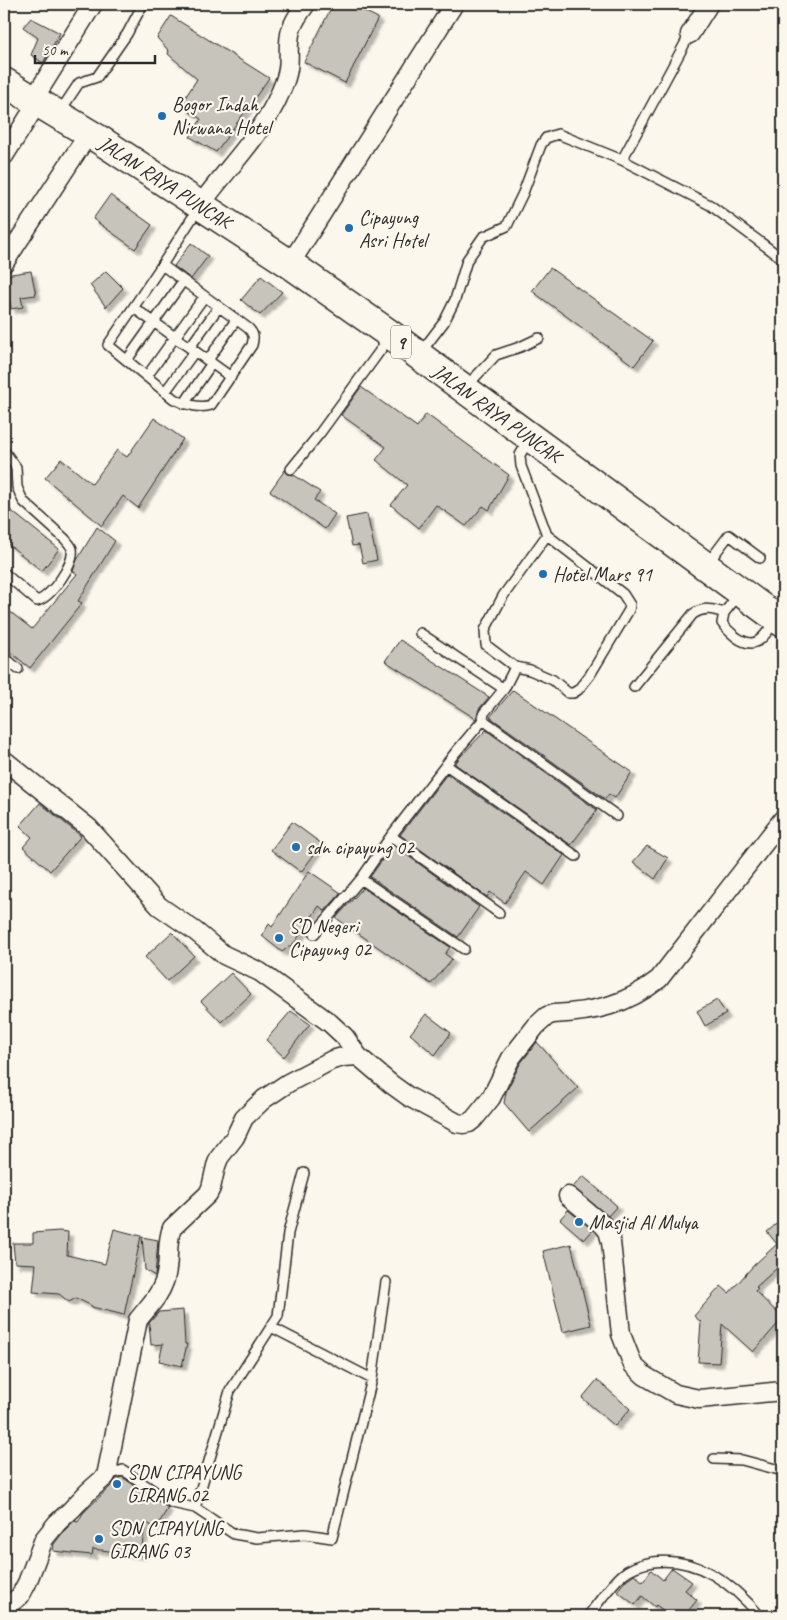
<svg xmlns="http://www.w3.org/2000/svg" width="787" height="1620" font-family="Caveat,sans-serif">
<style>
.building{fill:#c7c4bc;stroke:#2b2b2b;filter:url(#shadow)}
.lines{fill:none;stroke-linecap:round;stroke-linejoin:round}
.service-casing{stroke:#2b2b2b;stroke-width:12}
.minor-casing{stroke:#2b2b2b;stroke-width:21}
.trunk-casing{stroke:#2b2b2b;stroke-width:31}
.service{stroke:#fbf7ec;stroke-width:9}
.minor{stroke:#fbf7ec;stroke-width:18}
.trunk{stroke:#fbf7ec;stroke-width:28}
.poi-dot{fill:#1f6fb2;stroke:#fbf7ec;stroke-width:2}
.labels{text-anchor:middle;stroke-width:4.5;stroke-linejoin:round;paint-order:stroke}
.shield{fill:#fbf7ec;stroke:#696865;stroke-width:1}
.shield-label{font-size:19px;font-weight:bold;fill:#2b2b2b}
.poi-label{font-size:20px;fill:#2b2b2b;stroke:#fbf7ec;text-anchor:start}
.street-label{font-size:20px;fill:#2b2b2b;stroke:#fbf7ec}
</style>
<defs>
<filter id="shadow"><feDropShadow dx="4.5" dy="4.5" stdDeviation="1" flood-color="#0004"/></filter>
</defs>
<rect width="100%" height="100%" fill="#fbf7ec"/>
<filter id="ink" filterUnits="userSpaceOnUse"><feTurbulence type="fractalNoise" baseFrequency=".02" numOctaves="2"/><feDisplacementMap in="SourceGraphic" scale="10" xChannelSelector="R" yChannelSelector="G"/><feConvolveMatrix kernelMatrix="1 2 1 2 8 2 1 2 1" color-interpolation-filters="sRGB"/></filter>
<g filter="url(#ink)">
<path class="building" d="M333 4H350L378 18 345 83 304 62Z
M171 16 269 78 216 152 190 137 201 119 184 108 186 102 183 101 197 79 168 54 169 51 157 38Z
M31 18 60 33 43 63 31 55 38 38 23 27Z
M110 195 152 225 135 249 93 219Z
M191 243 208 256 191 279 174 266Z
M550 268 653 341 634 366 532 291Z
M31 271 36 295 21 297 23 307 11 309 5 275Z
M106 271 123 288 106 307 90 285Z
M261 276 282 292 260 315 241 300Z
M361 387 417 427 426 414 509 475 489 510 483 506 466 526 436 505 419 528 391 505 407 485 376 460 386 447 341 415Z
M154 418 183 439 138 508 123 496 102 526 45 478 61 459 92 484 117 450 127 457Z
M285 470 288 474 294 475 320 492 314 500 335 514 325 529 270 491Z
M4 505 59 549 42 571 4 541Z
M367 514 377 560 363 563 359 545 352 546 346 518Z
M97 527 115 541 78 601 82 603 30 668 4 647V607L32 629 77 574 73 571 77 560Z
M400 640 489 697 479 709 476 719 385 661Z
M513 690 632 772 615 798 609 794 605 799 490 717Z
M486 730 597 810 571 845 455 764 460 757Z
M447 774 564 855 544 885 526 872 505 903 490 892 487 897 400 835Z
M40 803 81 836 50 871 23 847 32 837 20 826Z
M292 822 322 844 301 872 271 850Z
M393 845 479 907 458 937 370 877Z
M647 846 668 858 655 879 633 862Z
M309 871 341 893 325 911 319 906 295 942 282 952 262 936 269 924 272 927Z
M363 888 450 947 445 954 452 959 431 984 336 918Z
M172 932 194 956 167 981 145 957Z
M231 973 251 994 221 1022 201 1001Z
M717 1000 726 1014 705 1026 697 1011Z
M291 1011 310 1024 284 1057 266 1040Z
M426 1014 451 1033 435 1055 410 1034Z
M537 1042 578 1088 529 1132 504 1103 506 1092 520 1064Z
M583 1176 617 1206 608 1216 573 1187Z
M568 1210 593 1230 584 1240 560 1219Z
M783 1218V1275L777 1268 756 1287 758 1288 755 1291 783 1318 753 1352 722 1324 719 1363 698 1362 701 1322 694 1316 721 1286 729 1293 753 1266 777 1244 767 1232Z
M114 1229 141 1236 124 1315 92 1307V1306L76 1298 69 1302 59 1294 33 1292 36 1264 15 1263 13 1243H33V1233L59 1231 68 1232 67 1255 105 1264Z
M142 1237 158 1240 155 1276 145 1270Z
M571 1244 591 1325 563 1332 543 1251Z
M183 1310 185 1344H187L182 1366 159 1361 163 1344 151 1345 149 1323 159 1312Z
M597 1380 630 1409 615 1426 582 1398Z
M122 1477 168 1508 156 1528 145 1522 141 1555 93 1549 92 1555 53 1551 54 1544 65 1530 74 1521 78 1522 83 1513 113 1484 116 1479Z
M672 1568 692 1582 685 1590 697 1600 684 1616H671L656 1605 655 1607 642 1596 635 1605 617 1591 626 1580 634 1574 643 1582 651 1570 663 1580Z"/>
<g class="lines">
<g class="service-casing">
<path id="service" d="M59 113 79 83 97 77 127 34 143 4
M622 160 690 34
M162 265 248 328C254 334 254 337 252 345L211 405C200 409 184 404 174 399L108 345Z
M162 265 198 209
M134 308 231 377
M190 347 218 308
M421 352 444 322 455 300 467 260 483 237 507 226 523 193 541 145 546 138 558 134 622 160 710 205 783 259
M127 360 183 281
M208 360 236 320
M147 376 204 297
M466 387 496 355 520 347 539 338
M165 392 195 351
M184 404 212 363
M4 451 16 467 17 487 23 501 65 539C67 542 71 545 72 549 75 564 51 597 37 601L4 573
M291 469 320 433 390 337
M708 563 729 535 760 558
M739 594 724 613 722 623C726 629 731 633 736 637 757 652 764 636 776 620
M420 633 504 689
M4 657 18 669
M515 667 530 670 553 680 568 693H573L578 690 590 675 629 610 630 605 623 594 547 535
M634 687 693 614C704 607 713 609 724 613
M483 720 617 816
M446 765 576 856
M391 836 499 913
M361 879 464 949
M314 934 361 879 391 836 455 753 483 720 484 713 504 689 515 667 486 645 485 630 503 596 547 535 521 466 520 455 528 441
M271 1327 372 1379
M714 1459 742 1460 783 1471
M106 1476 123 1470 172 1503 195 1508 234 1534 257 1538 305 1534 332 1538 372 1379 386 1282
M195 1508 230 1391 278 1316 288 1233 304 1173
M588 1616C598 1603 610 1586 622 1575 631 1567 641 1564 653 1562 698 1556 733 1584 760 1616"/>
</g>
<g class="minor-casing">
<path id="minor" d="M690 34 709 4
M33 100 93 4
M4 156 38 102
M201 204C228 167 263 134 281 91 284 84 287 76 288 69 290 56 287 43 291 30 294 20 300 12 306 4
M4 263 89 133
M290 264 454 4
M4 760 89 828 159 906 195 931 224 955 260 972 330 1023 345 1037 358 1056
M568 1196 603 1225 608 1231 611 1242 621 1334 633 1365 645 1376 676 1394 699 1399 783 1391
M4 1605 11 1603 20 1596 27 1583 44 1539 57 1523 71 1510 89 1491 106 1476 138 1320C147 1308 159 1297 164 1282 171 1264 165 1245 172 1228L208 1194 211 1188 216 1166 219 1158 235 1137 244 1118 264 1099 288 1083 332 1060 343 1057 358 1056 391 1084 409 1097 457 1123 463 1124 469 1123 474 1119 491 1098 511 1058 536 1026 547 1016 553 1014C595 1012 626 1005 659 979L783 819"/>
</g>
<g class="trunk-casing">
<path id="trunk" d="M4 82 100 140 290 264 391 335 783 623"/>
</g>
<use href="#service" class="service"/>
<use href="#minor" class="minor"/>
<use href="#trunk" class="trunk"/>
</g>
</g>
<g class="poi-dot">
<circle cx="162" cy="116" r="5"/>
<circle cx="349" cy="228" r="5"/>
<circle cx="543" cy="574" r="5"/>
<circle cx="296" cy="847" r="5"/>
<circle cx="279" cy="938" r="5"/>
<circle cx="579" cy="1222" r="5"/>
<circle cx="117" cy="1484" r="5"/>
<circle cx="99" cy="1539" r="5"/>
</g>
<g class="labels">
<rect class="shield" x="391" y="325.5" width="20" height="33" rx="4"/>
<g class="shield-label">
<text x="401" y="349">9</text>
</g>
<g class="poi-label">
<text x="172" y="111">Bogor Indah<tspan x="172" dy="23">Nirwana Hotel</tspan></text>
<text x="359" y="224">Cipayung<tspan x="359" dy="23">Asri Hotel</tspan></text>
<text x="553" y="581">Hotel Mars 91</text>
<text x="306" y="854">sdn cipayung 02</text>
<text x="289" y="933">SD Negeri<tspan x="289" dy="23">Cipayung 02</tspan></text>
<text x="589" y="1229">Masjid Al Mulya</text>
<text x="127" y="1479">SDN CIPAYUNG<tspan x="127" dy="23">GIRANG 02</tspan></text>
<text x="109" y="1535">SDN CIPAYUNG<tspan x="109" dy="23">GIRANG 03</tspan></text>
</g>
<g class="street-label">
<text transform="translate(165 182) rotate(33)" y="7">JALAN RAYA PUNCAK</text>
<text transform="translate(497 413) rotate(36)" y="7">JALAN RAYA PUNCAK</text>
</g>
</g>
<rect width="787" height="1620" fill="none" stroke="#fbf7ec" stroke-width="20"/>
<rect x="10" y="10" width="767" height="1600" fill="none" stroke="#2b2b2b" stroke-width="2" filter="url(#ink)"/>
<path d="M35 55v8h120v-8" fill="none" stroke="#2b2b2b" stroke-width="2.5"/>
<text x="42" y="55" font-size="15" fill="#2b2b2b" stroke="#fbf7ec" stroke-width="4" paint-order="stroke">50 m</text>
</svg>
